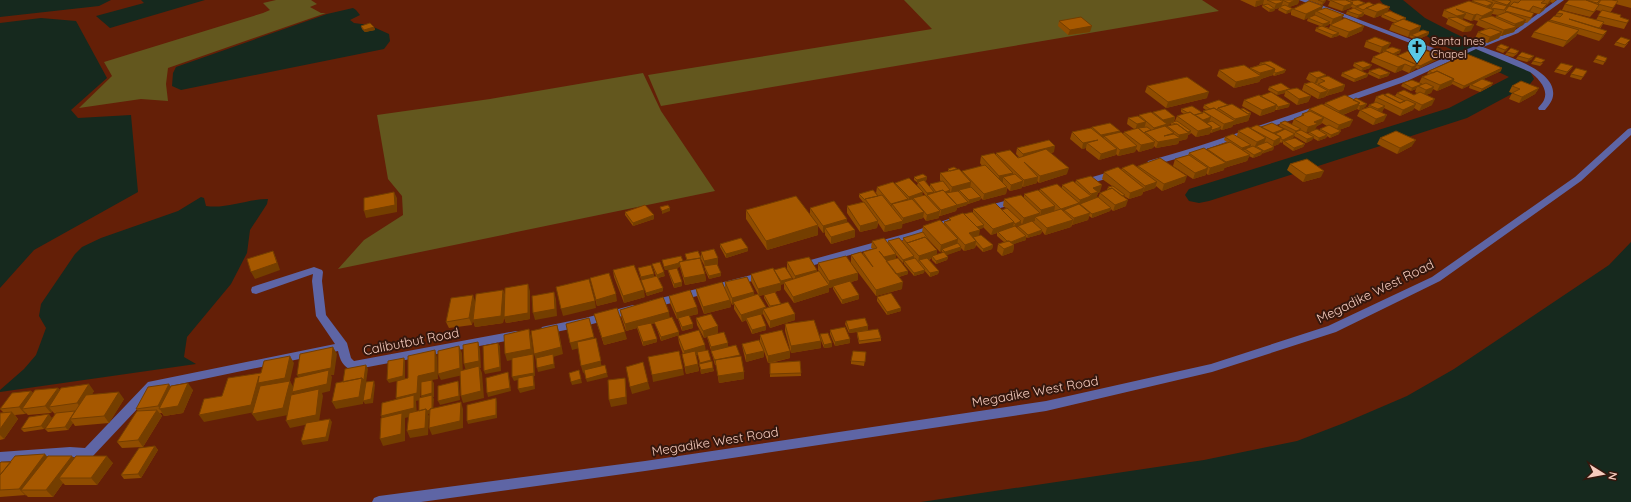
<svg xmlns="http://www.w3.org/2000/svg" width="1631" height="502" font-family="Quicksand,sans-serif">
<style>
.green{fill:#63571e}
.water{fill:#16291e}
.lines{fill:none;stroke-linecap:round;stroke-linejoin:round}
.river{fill:#16291e;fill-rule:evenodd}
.minor{fill:#5e65a5;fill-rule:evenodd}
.wall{fill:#8f4c00;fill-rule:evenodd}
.shaded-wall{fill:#743e00}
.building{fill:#a65800;stroke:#743e00}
.labels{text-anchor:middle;stroke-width:4;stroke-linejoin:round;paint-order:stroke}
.far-poi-label{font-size:11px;fill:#f7ccbe;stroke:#35170d;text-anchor:start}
.street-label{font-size:13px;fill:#f7ccbe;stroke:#35170d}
</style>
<rect width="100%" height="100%" fill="#641f07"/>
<path class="green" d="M276 0H311L317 4 310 7 321 13H326L168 68 166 84 168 101 141 99 79 108 112 76 104 62 263 13 270 10 263 3Z
M904 0H1202L1219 11 661 106 648 75 932 29Z
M643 73 661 111 715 191 338 269 364 240 403 215 402 196 388 179 377 115 490 99Z"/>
<path class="water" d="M0 0H111L99 6 0 17Z
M141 0H205L110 28 96 16 144 3Z
M353 8 356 10 360 15 350 20 354 23 369 25 389 34 390 41 384 49 181 90 172 86 173 73 176 67 327 14Z
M41 18 76 21 107 78 71 110 78 118 131 115 138 192 34 250 0 288V23Z
M201 197 204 198 206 206C227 209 247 199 268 199L267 204 250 230 247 253 231 284 187 337 184 357 196 364 0 392V390L24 369 36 355 46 328 39 316 41 304 75 254 82 247 101 238 178 211Z
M1631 242V502H921L1204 460 1297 441 1344 423 1407 396 1454 369 1609 265Z"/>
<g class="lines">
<path class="river" d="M1380 0H1403L1425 18 1452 32 1529 69 1534 79 1530 84 1467 118 1209 201 1199 203 1189 201 1185 195 1189 189 1449 108 1509 77 1436 42 1411 26 1383 4Z"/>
<path class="minor" d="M1299 0H1308L1452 55 1514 31 1557 0H1564L1518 33 1483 47C1502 55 1557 69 1553 96 1552 102 1548 106 1545 110H1539L1538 108C1540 105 1543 103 1544 100 1549 89 1538 78 1530 72L1476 49 1407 81 1342 104H1336V100L1401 77 1446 57Z
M1311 108H1317L1318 110 1317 112 1254 132 1193 154 1151 166 1147 163 1148 161C1203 146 1257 126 1311 108Z
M1631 128V135L1581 181 1440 281 1336 332 1212 372 1046 411 645 471 421 502H372L374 498 379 496 645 461 1046 401 1211 364 1328 326 1432 277 1575 177 1628 129Z
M1116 170 1120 173 1119 175 1082 186 1077 183 1079 181Z
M1016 198 1021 201 1019 203 985 212 980 209 982 207Z
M957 216 960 217 962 219 960 221 918 236 800 269 795 266 796 264 912 232Z
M314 267 322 270 323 272 322 281 326 315 347 343 351 358 354 361 516 331 520 332 522 335 520 338 516 339 352 370C343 367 340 360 338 351L156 389 92 457 88 458 70 457 0 462V452L70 447 85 448 148 382 335 344 316 316 312 281 313 274 256 294 252 293 251 290 252 287Z
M763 272 768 275 767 277 653 308 649 307 648 304 649 301 653 300Z
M633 305 637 306 638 309 637 312 585 326 546 334 542 333 540 330 542 327 546 326 585 318Z"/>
</g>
<path class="wall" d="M1240 0H1299L1298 4 1289 7 1293 9H1321L1342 20 1364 26 1362 31 1346 38 1339 35 1338 36 1331 38 1315 31 1316 28 1320 26 1307 21 1308 18 1314 16 1315 14 1304 20 1291 15V12L1286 14 1278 10 1279 8 1275 9 1274 11 1269 12 1262 7 1263 4 1255 7ZM1329 24H1331L1329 28 1324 26 1329 25Z
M1308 0H1326L1325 2 1322 5Z
M1327 0H1350L1352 1 1365 3 1364 4 1406 18 1405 20 1419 31 1429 32 1428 35 1416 40 1409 37 1410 36 1408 37 1389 30 1392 24 1395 23 1381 17 1382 15 1374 18 1364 14 1363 16 1357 18 1346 14 1347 11 1353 8 1351 7 1350 8 1342 11 1328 6 1330 1Z
M1474 0H1556L1553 3 1550 2 1546 6 1544 10 1539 14 1530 12 1531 19 1527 23 1525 22 1523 25 1516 28 1514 32 1500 36 1499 38 1487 43 1475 38 1478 32 1486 29 1476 25 1478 21 1474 20 1471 21 1463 18 1462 19 1471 31 1463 32 1446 24 1448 19 1442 16 1444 10 1472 2ZM1492 14 1498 15 1495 17 1490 16Z
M1569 0H1614L1616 1V0H1631V8L1616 4 1610 13 1620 17 1629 20 1624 29 1603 24 1600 29 1607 31 1603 37 1599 41 1577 34 1576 36 1563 47 1531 37 1534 32 1549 21 1550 20 1555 16 1557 13 1596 20 1601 11 1596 10 1590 17 1562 10 1565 4Z
M1059 21 1090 32 1068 35 1058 26Z
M361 26 374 27 375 30 365 32 362 29Z
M1366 41 1400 53 1395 55 1397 56H1440L1438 59 1418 69 1416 68 1414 70 1409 73 1402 70 1395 73 1371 62 1373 57 1383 53V51L1380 53 1364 47Z
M1616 42 1628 43 1624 48 1614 45Z
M1497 47 1507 50 1503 53 1496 50Z
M1519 51 1517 54 1513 57 1505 55 1507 52Z
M1598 55 1607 58 1603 65 1593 62Z
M1518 56 1532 59 1527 62 1516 59Z
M1533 61 1543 63 1540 66 1531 64Z
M1260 63 1286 70 1284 73 1274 76 1273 75 1261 79 1259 82 1234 88 1217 76 1219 70 1250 69V68L1259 65Z
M1354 63 1370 68 1361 71 1368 74 1369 71 1390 73 1388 76 1379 79 1368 74 1367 77 1354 82 1341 76 1342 73 1361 71 1353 66Z
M1573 66 1571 69 1565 75 1554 72 1556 69Z
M1429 71H1501L1483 79 1493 83 1491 86 1480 92 1469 88 1470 85 1462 89 1452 84 1451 85 1437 91 1433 89 1431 93 1426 95 1432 105 1419 111 1414 108 1413 110 1400 116 1384 108 1382 112 1381 113 1384 121 1373 125 1357 116 1360 110 1368 107 1369 105 1374 103 1376 97 1384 95 1395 96 1397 93 1414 95 1417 93 1415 92 1416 89 1411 91 1401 86 1403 83H1419L1422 77 1429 74H1427Z
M1587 71 1581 80 1570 77 1571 74Z
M1309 73 1326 76 1345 85 1343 91 1326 96 1325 97 1318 99 1302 90 1304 84 1311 82 1306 79Z
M1147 86 1207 98 1166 108 1145 92Z
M1512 86 1539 88 1535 94 1519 103 1509 99 1512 93 1509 92Z
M1269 87 1290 89 1311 96 1308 102 1297 105 1284 96 1285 93 1277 95 1268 90Z
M1244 100 1289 107 1277 110H1275V111L1260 116 1242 106Z
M1353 100 1367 104 1365 107 1359 110 1357 109 1343 115 1350 126 1339 130V134L1330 138 1327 136 1326 138 1318 141 1313 138 1312 140 1306 143 1294 136V137L1289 140 1305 144 1303 147 1293 151 1283 144V142L1281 143 1280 142 1279 144 1274 146 1273 150 1262 153 1261 155 1253 158 1249 156 1247 161 1224 168V170L1208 175 1206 173V175L1193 179 1173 166 1175 159 1188 155 1189 153 1207 150V149L1227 142 1224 140 1225 137 1237 136 1238 131 1250 129V128L1261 127 1283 130 1285 129 1279 126 1280 123 1292 124 1294 119 1301 116 1302 114 1307 112 1309 109 1324 105 1325 103ZM1322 123 1327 126 1320 129 1319 131 1309 132 1308 134 1306 133 1317 126 1321 124Z
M1204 105H1228L1251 113 1248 121 1233 125 1232 127 1222 130 1220 129 1211 133 1210 132V134L1196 137 1191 133 1190 134 1188 135 1187 139 1179 141 1178 144 1156 148 1154 146 1153 148 1139 152 1136 149 1135 152 1118 156 1116 154V155L1099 160 1086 150V148L1082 149 1070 139 1072 132 1091 128 1092 127 1120 131 1119 133 1123 134 1124 132 1134 129 1127 124 1128 118 1152 114 1153 112 1175 117 1174 122 1175 121 1177 116 1184 114 1181 112V109L1203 113V111L1206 110 1203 108ZM1171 124V125L1167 126 1166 127 1167 125Z
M1380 138 1412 146 1397 154 1377 144Z
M1017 148 1054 152 1051 153 1067 174 1039 183 1037 181V183L1023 187 1022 186V188L1010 191 1007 188 1006 194 983 200 981 198 980 200 968 204V203L967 205 957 208 956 211 940 216H939V218L926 221 923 217V218L902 224V228L884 232 878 223 877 228 860 232 847 213V206L863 202 859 197V194L878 196 876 193 877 187 895 184V183L923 195 927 197 917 185 918 183 914 180V177H927L926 181H925L930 187V184L941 182 940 180V173L948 172V169H957L962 172V171L982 166 980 163 981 156 996 155V153L1019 157 1016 154Z
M1290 164 1321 177 1303 182 1287 170Z
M1138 166 1185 182 1162 191 1156 186 1155 188 1143 192 1142 195 1129 199 1124 196 1126 206 1113 211 1111 209 1110 211 1092 218 1089 216 1088 220 1072 225 1071 227 1045 235 1042 231 1041 234 1027 238 1026 237V240L1013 244 1014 245 1013 252 1002 256 997 251 998 244 1004 242 997 236V233L991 235 983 227V228L979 229V235L993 245 992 249 983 252 976 245 975 248 964 251 961 248V250L946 255 948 257 947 260 936 264 932 260V258L929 260 939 271 938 274 930 277 924 270V273L914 276 904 264V262L903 263 896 255V258L908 271V274L899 277 902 289 876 296 851 263 858 280 851 282 859 299 842 304 833 289V287L829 288V292L794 303 784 289V284H781V290L759 296 766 307V308L769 307 764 298V295L781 304 795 314V320L770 328 763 314 761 315 766 330 752 334 746 320 742 322 734 309V304L732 305 730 300 731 307 704 314 697 296 696 289H725V282L754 295 758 294 751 281V274L774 271 792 278V280L793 279 787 269V262L817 270V272L819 271 818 270V263L851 262V255L863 254V252L873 249 871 248 872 241 888 243V241H903V238L922 233 923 226 944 224V222L949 220V218L964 214 973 213V209L1002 210 1006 208 1003 206 1004 199 1024 197V194L1039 191 1040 189 1062 188V185L1075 183 1076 180 1100 192 1098 193 1096 198H1098L1100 193 1107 190 1108 187 1112 186 1102 179 1104 172 1121 170 1122 168 1137 167ZM1021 223 1022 225 1018 226 1017 228 1015 227 1021 225ZM928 239 940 252 942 251V253L937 255V250L928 240Z
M810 208 847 219V222L855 230V237L831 244 825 235V232L823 233 818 226V235L767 250 746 219V210L810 214Z
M625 212 654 215V219L633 226 625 215Z
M720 244 748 251 726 258 720 247Z
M701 252 718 264 717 265 721 276 709 279 705 270V267L701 259Z
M685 254 701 261 705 274 706 281 685 285 680 267 665 270 662 260 683 261H687Z
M652 264 665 276 658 278 663 288V291L647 296 642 283 638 268 654 276H656Z
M613 270 645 297 624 303 614 277Z
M668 270 682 282V286L674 288 669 274Z
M590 278 617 301 597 306Z
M503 290 505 295 530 291V319L506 323 504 317 503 323 475 327 473 320 474 311 472 325 449 328 446 322 475 301Z
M669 296 697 307 698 314 689 316 693 328 682 331 678 319H677L670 303Z
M877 297 901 311 887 315 877 301Z
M620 310 670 317 679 335 661 341 655 323 651 324 657 339V342L643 346 637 328 626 331 621 316Z
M594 314 627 339 604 345 596 321Z
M696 318 718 326V333L728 347 744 379 719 383 716 365H715L712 354 707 337 704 338 697 325Z
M846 321 868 326V330L881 338V341L859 344 857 335V332L849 333 845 324Z
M785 324 821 348 791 353 785 331Z
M830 330 850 343 835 346 830 334Z
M820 334 832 347 824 348 820 338Z
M760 335 790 358 771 363 800 361 801 376 770 377V363H768L764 351V357L746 362 743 350 742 344 760 342Z
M678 336 706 351 711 362 714 371 701 374 698 354 696 355 699 371 686 374 682 354H683L679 343Z
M866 352 864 366 851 364V361Z
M170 386 193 390 183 413 164 416 162 413H160L162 416 143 447 122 448 117 442 138 411 136 409Z
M58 388 60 390 94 391 92 394 124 399 109 423 75 426 73 423 68 430 48 432 45 429 55 414 52 411 51 413 28 415 26 413 25 414 15 415 18 419 4 439 0 440V413H4L0 409 31 391 33 393Z
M52 418 44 429 24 432 21 429Z
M155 446 158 450 141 478 124 479 121 475Z
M48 457 74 458 113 463 97 485H65L63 483 53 497H28L26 495 0 497V463Z"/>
<path class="shaded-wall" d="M1261 0H1264L1263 4 1255 7 1256 1Z
M1295 0H1299L1298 4 1287 8 1289 3Z
M1326 0 1325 2 1322 5 1323 2Z
M1550 0H1551L1550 3 1546 6Z
M1511 1 1509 7 1505 9 1501 16 1507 5Z
M1283 2 1281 7H1279V8L1275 9 1274 11 1269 12 1270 9H1274L1276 4Z
M1353 3 1350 8 1342 11 1344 6Z
M1365 3 1363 5 1357 7 1355 9 1356 6Z
M1493 3 1490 8 1484 11 1487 6Z
M1547 4 1544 10 1539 14 1542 9Z
M1323 6 1321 11H1316L1315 14 1304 20 1306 14Z
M1533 6 1530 12 1526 16 1529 11Z
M1390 7 1387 13 1382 14V15L1374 18 1377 12Z
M1292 10 1291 12 1286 14 1287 11Z
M1494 10 1491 16 1482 21 1480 20 1482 16Z
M1364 13 1363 16 1357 18 1359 15Z
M1466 14 1463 19 1454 22 1457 16Z
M1477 14 1474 20 1471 21 1474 15Z
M1344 15 1341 20 1331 24 1333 19Z
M1526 20 1523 25 1516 28 1514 32 1501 36 1504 30 1513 28 1515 24Z
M1330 22 1329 25 1322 27 1323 24Z
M1474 25 1471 31 1463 32 1466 27Z
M1092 26 1090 32 1068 35 1070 30Z
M1364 26 1362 31 1346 38 1349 32Z
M1421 26 1419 32 1411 35 1410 36 1408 37 1410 31Z
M374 27 375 30 365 32 364 30Z
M1579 30 1576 36 1563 47 1567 41Z
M1607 31 1603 37 1599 41 1603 35Z
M1429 32 1428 35 1416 40 1417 37Z
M1502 32 1499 38 1487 43 1490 37Z
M1339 33 1338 36 1331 38 1333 35Z
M1391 43 1388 48 1380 53 1382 47Z
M1509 47 1507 50 1503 53 1505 50Z
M1401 50 1400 53 1391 57 1393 54Z
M1440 56 1438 59 1418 69 1420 66Z
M1534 56 1532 59 1527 62 1529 59Z
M1405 64 1402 70 1395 73 1398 67Z
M1372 65 1370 68 1361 71 1363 68Z
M1417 65 1414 70 1409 73 1412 67Z
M1502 68 1501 71 1462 89 1464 86Z
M1275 69 1273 75 1261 79 1259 82 1234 88 1236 82 1259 77 1260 73Z
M1286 70 1284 73 1274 76 1276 73Z
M1390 73 1388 76 1379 79 1380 76Z
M1368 74 1367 77 1354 82 1355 79Z
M1326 75 1324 81 1319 78 1317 83 1314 84 1317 78Z
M1454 79 1451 85 1437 91 1440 85Z
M1493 83 1491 86 1480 92 1482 89Z
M1422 84 1418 86 1416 89 1411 91 1412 88Z
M1345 85 1343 91 1326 96 1329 90Z
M1434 87 1431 93 1423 96 1426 90Z
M1539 88 1535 94 1519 103 1522 97Z
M1286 90 1285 93 1277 95 1278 92Z
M1328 91 1325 97 1318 99 1320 93Z
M1209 92 1207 98 1166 108 1168 102Z
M1311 96 1308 102 1297 105 1299 99Z
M1435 99 1432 105 1419 111 1422 105Z
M1360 103 1357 109 1337 117 1339 111Z
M1290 104 1289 107 1277 110 1278 107Z
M1367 104 1365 107 1359 110 1360 106Z
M1416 104 1413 110 1400 116 1403 110Z
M1277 105 1275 111 1260 116 1262 110Z
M1385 106 1382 112 1375 115 1378 109Z
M1251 113 1248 121 1233 125 1232 127 1222 130 1224 124 1235 121V119Z
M1387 115 1384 121 1373 125 1376 119Z
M1175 117 1173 123 1172 122 1171 124 1167 125 1165 131 1153 134 1154 128 1161 126 1163 120Z
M1211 117 1209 123 1201 126 1203 120Z
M1324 118 1321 124 1317 126 1315 130 1306 133 1308 127 1314 122Z
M1353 120 1350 126 1336 131 1339 125Z
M1146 122 1144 129 1135 131 1137 124Z
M1212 127 1210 134 1196 137 1198 131Z
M1221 127 1220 130 1211 133 1212 130Z
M1284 129 1282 132 1275 135 1272 134Z
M1120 131 1118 137 1104 136 1103 141 1100 142 1101 135Z
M1191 131 1190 134 1188 135 1187 139 1179 141 1178 144 1156 148 1158 142 1164 136 1174 133 1172 139 1178 138 1179 135Z
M1341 131 1339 134 1330 138 1331 135Z
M1295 134 1294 137 1284 141 1281 143 1283 140Z
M1327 135 1326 138 1318 141 1319 138Z
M1281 137 1279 144 1272 147 1274 141Z
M1314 137 1312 140 1306 143 1307 139Z
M1266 138 1264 144 1256 146V147L1254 148 1257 142Z
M1098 140 1087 143 1086 148 1082 149 1083 143Z
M1416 140 1412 146 1397 154 1400 148Z
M1155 142 1153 148 1139 152 1141 145Z
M1305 144 1303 147 1293 151 1294 148Z
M1251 145 1250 148 1241 151 1242 148Z
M1055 146 1054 152 1022 160 1023 154Z
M1137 146 1135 152 1118 156 1120 150Z
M1274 147 1273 150 1262 154 1264 151Z
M1117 149 1116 155 1099 160 1101 154Z
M1263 151 1261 155 1253 158 1254 155Z
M1250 155 1247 161 1224 168 1226 162Z
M1226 163 1224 170 1208 175 1210 168Z
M1069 168 1067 174 1039 183 1040 176Z
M1208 168 1206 175 1193 179 1195 173Z
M1324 171 1321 177 1303 182 1306 175Z
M1013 173 1011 180 1003 177V182L998 183 999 176Z
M1187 176 1185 182 1162 191 1164 184Z
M927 177 926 181 919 183 918 182 917 183V180Z
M1038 177 1037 183 1023 187 1024 180Z
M1023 181 1022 188 1010 191 1011 185Z
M971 182 970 188 959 190V191L951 193 952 187Z
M1157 182 1155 188 1143 192 1145 186Z
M1102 185 1100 192 1098 193 1096 199 1078 206 1080 200 1091 196 1093 188Z
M1007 187 1006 194 983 200 984 194Z
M1144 188 1142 195 1129 199 1130 193Z
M950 190V193H937Z
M394 192 397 198V212L366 218 364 211Z
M923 192 922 199 913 198 912 202 908 203 909 197Z
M934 192V195H927V193Z
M981 197 980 200 968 204 969 200Z
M908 199V205L892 204 891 210V204Z
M1128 200 1126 206 1113 211 1115 205Z
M968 202 967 205 957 208 956 211 940 216 941 210Z
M1079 203 1077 210H1064L1063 215H1060L1061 209Z
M1055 206 1054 212 1040 217 1041 210Z
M670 208V211L662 214V211Z
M1111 208 1110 211 1092 218V214Z
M940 211 939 218 926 221 927 215Z
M924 212 923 218 903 224V218Z
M1040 213 1039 219 1035 217V221L1022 225 1024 218Z
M1090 213 1088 220 1072 225 1074 218Z
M654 215V219L633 226V223Z
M847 219V226L825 228V232L823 233V226Z
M1073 220 1071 227 1045 235 1047 228Z
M878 221 877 228 860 232V226Z
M903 221 902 228 884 232 885 226Z
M1021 221V225L1014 227 1015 224Z
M1014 222 1013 228 998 232 997 233 991 235 993 229Z
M818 225V235L767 250 766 241Z
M984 225 983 228 974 231 975 227Z
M855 230V237L831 244V237Z
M980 230 979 236 968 240 969 233Z
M1042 230 1041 234 1027 238 1028 235Z
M1026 236V240L1008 246 1009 243Z
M958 239 957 246 942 249V251L940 252 941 245Z
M976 241 975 248 964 251 965 245Z
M993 245 992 249 983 252V249Z
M1014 245 1013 252 1002 256 1004 249Z
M961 247V250L945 256V252Z
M748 248V251L726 258V254Z
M937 250V257L932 256V258L921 262 919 260 918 263 919 256Z
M273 251 276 258 280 270 255 279 251 272Z
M896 254V260L884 264V257Z
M914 256V259L904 261V262L903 263V260Z
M948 257 947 260 936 264V261Z
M718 258V264L705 268 704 261Z
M679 263 680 267 665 270 664 267Z
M817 270V277L795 283V276Z
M925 270 924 273 914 276V273Z
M908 271V274L895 278V275Z
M939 271 938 274 930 277V273Z
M664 272 665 276 657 278V275Z
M721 273V276L709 279V276Z
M858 273V280L829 288V292L794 303 793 297 829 285V281Z
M654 274V277L641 280V277Z
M705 274 706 281 685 285 684 278Z
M792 278V281L784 282V284L781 285V281Z
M682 282V286L674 288V284Z
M903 282 902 289 876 296V290Z
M781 283V290L759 296 758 289Z
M528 284 530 291V319L506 323 504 317 503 323 475 327 473 320 503 290 505 297Z
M663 288V291L647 296 646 293Z
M644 290 645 297 624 303 623 296Z
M554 292 556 299 557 316 535 320 533 313Z
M754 292 755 299 733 302 734 304 732 305V298Z
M616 294 617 301 597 306 596 300Z
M473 295 475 301 472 325 469 318Z
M859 295V299L842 304V300Z
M730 300 731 307 704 314 703 307Z
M595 301 596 308 563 316 561 309Z
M697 307 698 314 677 319 676 313Z
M766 307V313L763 309V314L747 320 746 318V320L742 322 741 315Z
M901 308V311L887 315V312Z
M669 312 670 319 626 331 625 324Z
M795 314V320L770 328V321Z
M693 324V328L682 331V327Z
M557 325 559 332 563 354 553 357 555 368 538 372 537 368 553 357 536 360 534 354Z
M718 326V333L704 338 703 331Z
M766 326V330L752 334V330Z
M868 326V330L849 333V330Z
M529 329 531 336 534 357 535 376H534L535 389 520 393 518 389 533 376 514 381 512 377 533 356 507 361 505 354Z
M625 332 627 339 604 345 602 338Z
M679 332V335L661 341V337Z
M594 337 595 344 572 350 570 343Z
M596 338 602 368 583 373 581 366Z
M657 339V342L643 346V342Z
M850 339V343L835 346V342Z
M821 341V348L791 353V346Z
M478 342 480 349 481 368H480L482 373 484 398 463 403 461 396 466 371 464 364Z
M498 343 500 346 501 371 485 374 484 371Z
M728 343V347L711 351V347Z
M832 343V347L824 348V345Z
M705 345 706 352 685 358 684 351Z
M459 346 462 353 463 375 441 380 438 374Z
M333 347 337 354 334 375H331L332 377 330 391 322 393 323 396 319 422 290 428 286 421 296 399 293 393 288 415 257 421 252 414 290 381 294 388 300 382 297 375Z
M435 350 437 357 438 379 421 382 420 400 416 401 417 415 405 418V441L383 446 380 439 385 423 381 416 399 405 396 398 418 376Z
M764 351V357L746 362V355Z
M790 351V358L768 363V356Z
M290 356 294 363 289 385 255 412 204 422 199 415Z
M404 358 405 361V379L389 383 387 380Z
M711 360V364L700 366V363Z
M698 364 699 371 686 374 685 367Z
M366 365 368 369 366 383H365L366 385 374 381 375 385 373 403 365 404 363 401V404L336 409 332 402Z
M713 368 714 371 701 374V370Z
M683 369 684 375 653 382 652 375Z
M579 370 582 383 572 385 571 382Z
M508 372 509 376 511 391 488 397 487 393Z
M744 372V379L719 383 718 376Z
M607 373 608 377 587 382 586 379Z
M625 378 626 384 627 404 611 407 609 400Z
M432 380 434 383V397H433L434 399 433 413 428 414 429 416 428 435 410 438 407 431 425 428 422 400 421 396Z
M458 381 459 384 460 400 440 405 438 401Z
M648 382 650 389 632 394 630 387Z
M188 383 193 390 183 413 164 416 158 406 169 384 174 391Z
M89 384 94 391 83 410 77 403Z
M58 388 63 395 49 407 52 411 51 413 45 406Z
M31 391 37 398 22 409 26 413 25 414 19 407Z
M119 392 124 399 109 423 104 416Z
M496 398 497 402V418L468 424 467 421Z
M461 402 463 409V428L432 435 429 428Z
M157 410 162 416 143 447 138 440Z
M12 412 18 419 4 439 0 435V429Z
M49 414 52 418 44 429 41 426Z
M70 419 73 423 68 430 65 427Z
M330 419 332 422 328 441 303 445 301 441Z
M155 446 158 450 141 478 138 474Z
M45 454 51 461 21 490 26 495V496L19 489Z
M72 456 78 463 59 478 63 483 53 497 46 490Z
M107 456 113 463 97 485 91 478Z"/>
<path class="building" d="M1267 0H1280L1283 2 1276 4Z
M1282 0H1295L1289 3Z
M1318 0H1326L1323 2Z
M1330 0H1346L1353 3 1344 6Z
M1346 0H1350L1352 1 1358 0 1365 3 1356 6 1352 4 1353 3Z
M1474 0H1485L1493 3 1487 6 1472 1Z
M1492 0H1508L1511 1 1507 5Z
M1521 0H1545L1541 3 1547 4 1542 9 1533 6 1529 11 1510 6 1514 2 1518 3Z
M1569 0H1600L1597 3 1586 0 1599 5 1594 12 1565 4Z
M1601 0H1612L1618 1 1613 8 1598 4Z
M1309 1 1323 6 1306 14 1293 9Z
M1469 1 1494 10 1482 16 1477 14 1474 15 1456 9 1466 14 1457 16 1444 10Z
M1369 2 1374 5 1366 8 1365 9 1363 10 1357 7Z
M1379 3 1390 7 1377 12 1366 8Z
M1495 3 1507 6 1504 10 1491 8Z
M1268 4 1275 9H1270L1263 5Z
M1285 5 1293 9 1287 11 1279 7Z
M1509 6 1534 13 1531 18 1505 11Z
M1326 8 1344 15 1333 19 1316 11Z
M1354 8 1364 13 1359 15 1347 11Z
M1560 10 1604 22 1599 28 1569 19 1607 31 1603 35 1550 20 1554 16 1560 17 1563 14 1557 13Z
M1602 10 1621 15 1620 17 1629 20 1627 23 1598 16Z
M1390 11 1406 18 1398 21 1382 14Z
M1507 12 1526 20 1515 24 1496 16Z
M1315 15 1330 22 1323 24 1308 18Z
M1492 16 1517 27 1504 30 1479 19Z
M1081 17 1092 26 1070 30 1059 21Z
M1457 17 1474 25 1466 27 1448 18Z
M1345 18 1364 26 1349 32 1330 25Z
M1403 19 1421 26 1410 31 1392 24Z
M1548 21 1579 30 1567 41 1534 32Z
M370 23 374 27 364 30 361 26Z
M1322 26 1339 33 1333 35 1316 28Z
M1490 28 1502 32 1490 37 1478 32Z
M1423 30 1429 32 1417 37 1411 35Z
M1375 37 1391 43 1382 47 1366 41Z
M1621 37 1630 40 1625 45 1616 42Z
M1501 44 1509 47 1505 50 1497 47Z
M1392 47 1401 50 1393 54 1384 50Z
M1417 47 1440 56 1420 66 1397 56Z
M1511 48 1519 51 1515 54 1507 52Z
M1386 51 1417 65 1412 67 1405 64 1398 67 1373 57Z
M1522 52 1534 56 1529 59 1518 56Z
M1467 54 1502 68 1464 86 1453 81 1454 79 1437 71 1433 73 1429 71Z
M1598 55 1607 58 1605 62 1595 59Z
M1536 57 1545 60 1541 63 1533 61Z
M1270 61 1286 70 1276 73 1274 72 1275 69 1265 64H1262L1260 63Z
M1363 61 1372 65 1363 68 1354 63Z
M1561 63 1573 66 1567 72 1556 69Z
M1265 64 1275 69 1260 73 1250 68Z
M1244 65 1261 76 1236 82 1219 70Z
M1355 68 1368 74 1355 79 1342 73Z
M1379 68 1390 73 1380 76 1369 71Z
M1576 68 1587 71 1583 77 1571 74Z
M1319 71 1326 75 1317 78 1309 73Z
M1437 71 1454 79 1440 85 1422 77Z
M1328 76 1345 85 1329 90 1318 84 1325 81 1319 78Z
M1187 77 1209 92 1168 102 1147 86Z
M1482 79 1493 83 1482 89 1471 85Z
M1412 80 1422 84 1412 88 1403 83Z
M1521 81 1539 88 1522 97 1512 93 1520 89 1512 86Z
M1312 82 1328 91 1320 93 1304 84Z
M1281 83 1290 89 1278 92 1269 87Z
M1426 83 1434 87 1426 90 1418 86Z
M1297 88 1311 96 1299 99 1286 90Z
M1404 90 1414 95 1420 92 1435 99 1422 105 1397 93Z
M1271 92 1290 104 1278 107 1277 106V105L1260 96Z
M1388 93 1405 101 1400 103 1384 95Z
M1383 94 1400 103 1407 100 1416 104 1403 110 1376 97Z
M1259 95 1277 105 1262 110 1244 100Z
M1345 95 1360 103 1339 111 1325 103Z
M1356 98 1367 104 1360 106 1358 105 1360 103 1353 100Z
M1219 100 1228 105 1218 108 1217 110 1214 108 1210 109 1204 105Z
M1376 102 1385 106 1378 109 1369 105Z
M1232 104 1250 115 1235 119 1218 108Z
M1322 104 1353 120 1339 125 1309 109Z
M1192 106 1203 113 1194 115 1190 112 1188 113 1181 109Z
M1370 107 1387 115 1376 119 1360 110Z
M1214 108 1235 121 1224 124 1203 111Z
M1243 108 1251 113 1248 114 1241 109Z
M1165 109 1175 117 1163 120 1153 112Z
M1310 111 1324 118 1314 122 1318 124 1308 127 1294 119 1304 115 1302 114Z
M1151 112 1167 124 1154 128 1139 115Z
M1190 112 1212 127 1198 131 1177 116Z
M1204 112 1211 117 1203 120 1195 115Z
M1138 116 1146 122 1137 124 1128 118Z
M1177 121 1191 131 1188 132 1177 124H1175L1172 122Z
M1212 121 1221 127 1212 130 1211 129 1212 127 1206 123Z
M1285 121 1301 129 1296 131 1280 123Z
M1110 123 1120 131 1101 135 1092 127Z
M1272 123 1284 129 1273 133 1261 127Z
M1177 124 1189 133 1179 135 1167 126Z
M1257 125 1281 137 1274 141 1250 128Z
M1329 125 1341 131 1331 135 1320 129Z
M1165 126 1174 133 1164 136 1174 134 1180 138 1158 142 1145 132Z
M1147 127 1151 130 1145 132 1144 133 1138 128Z
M1248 127 1266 138 1257 142 1238 131Z
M1091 128 1117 149 1101 154 1087 143 1098 140 1083 143 1072 132Z
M1138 128 1155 142 1141 145 1124 132Z
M1285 129 1295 134 1283 140 1281 139V137L1275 134Z
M1317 129 1327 135 1319 138 1309 132Z
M1301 130 1314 137 1307 139 1295 132Z
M1396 131 1416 140 1400 148 1380 138Z
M1121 132 1137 146 1120 150 1104 136Z
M1233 134 1251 145 1242 148 1225 137Z
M1295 138 1305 144 1294 148 1284 141Z
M1049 140 1055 146 1023 154 1017 148Z
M1230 142 1250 155 1226 162 1207 149Z
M1267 142 1274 147 1264 151 1256 146Z
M1253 146 1263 151 1254 155 1245 149Z
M1204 148 1226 163 1210 168 1189 153Z
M1046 149 1069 168 1040 176 1024 162 1038 177 1024 180 996 153 1010 150 1018 158Z
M994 153 1013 173 999 176 981 156Z
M1189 155 1208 168 1195 173 1175 159Z
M1160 158 1187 176 1164 184 1138 166Z
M1307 159 1324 171 1306 175 1290 164Z
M1133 164 1157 182 1145 186 1122 168Z
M985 165 1007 187 984 194 962 171Z
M954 167 957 169 950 171 948 169Z
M1118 167 1144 188 1130 193 1104 172Z
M959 169 971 182 952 187 940 173Z
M923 174 927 177 917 180 914 177Z
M1015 174 1023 181 1011 185 1003 177Z
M1091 176 1102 185 1093 188 1098 192 1091 194 1076 180Z
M909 178 923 192 909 197 895 183Z
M924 180 934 192 927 193 918 182Z
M943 181 950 190 945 192 943 190 936 192 930 184Z
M1073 181 1091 196 1080 200 1062 185Z
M893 182 908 199 891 204 877 187Z
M1057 184 1079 203 1061 209 1040 189Z
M1113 186 1125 195 1122 196 1112 188 1110 189 1108 187Z
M971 187 981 197 969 200 959 190Z
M1112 188 1128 200 1115 205 1100 193Z
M873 190 878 196 865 199V200L859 194Z
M943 190 957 205 941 210 927 195Z
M1038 190 1055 206 1041 210 1024 194Z
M958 191 968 202 957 205 946 193Z
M394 192 395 205 364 211V198Z
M882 195 903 221 885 226 865 199Z
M925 195 940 211 927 215 913 198Z
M1021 195 1040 213 1024 218 1004 199Z
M796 196 818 225 766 241 746 210Z
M1098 197 1111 208 1092 214 1080 204Z
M912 199 924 212 903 218 892 204Z
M834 201 847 219 823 226 810 208Z
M864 202 878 221 860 226 847 206Z
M995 203 1014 222 993 229 973 209Z
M1079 204 1090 213 1074 218 1064 210Z
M645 205 654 215 633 223 625 212Z
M668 205 670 208 662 211 660 207Z
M1007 208 1021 221 1015 224 1014 223V222L1002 210Z
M1061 209 1073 220 1047 228 1035 217Z
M972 212 984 225 977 227 964 214Z
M963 213 980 230 969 233 976 241 965 245 944 222 951 220 949 218Z
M940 220 958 239 941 245 923 226Z
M1032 221 1042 230 1028 235 1018 226Z
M848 222 855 230 831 237 825 228Z
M1015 226 1026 236 1011 242 1009 241H1007L998 232Z
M923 232 928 239H927L925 237 907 243 903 238Z
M981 235 993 245 983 249 976 241 973 237Z
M925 237 937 250 919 256 907 243Z
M741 238 748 248 726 254 720 244Z
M884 238 896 254 884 257 879 251 903 282 876 290 851 255 861 252 873 267 863 252 877 248 872 241Z
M899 238 914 256 903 260 888 241Z
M1009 241 1014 245 1004 249 998 244Z
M958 243 961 247 945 252 942 249Z
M714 249 718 258 704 261 701 252Z
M273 251 277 263 251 272 247 259Z
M698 251 701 258 687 260 685 254Z
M944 252 948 257 936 261 932 256Z
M681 256 683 261 679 262V263L664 267 662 260Z
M846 256 858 273 829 281 818 263Z
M809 257 817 270 795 276 787 262Z
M700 258 705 274 684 278 679 262Z
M898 258 908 271 896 274 886 261Z
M915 258 925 270 914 273 904 261Z
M927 258 939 271 930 273 919 260Z
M660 262 664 272 657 275 652 264Z
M717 264 721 273 709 276 704 266Z
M634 265 644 290 623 296 613 270Z
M651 265 654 274 641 277 638 268Z
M785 267 792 278 781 281 774 270Z
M677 268 682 282 674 284 668 270Z
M773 268 781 283 758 289 751 274Z
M819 271 829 285 793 297 784 282Z
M609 273 616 294 596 300 590 278Z
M657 276 663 288 646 293 641 280Z
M747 277 754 292 732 298 725 282Z
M589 279 595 301 561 309 556 287Z
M850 281 859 295 842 300 833 286Z
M722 282 730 300 703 307 696 289Z
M528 284V313L504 317 505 288Z
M503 290 501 316 473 320 476 294Z
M690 290 697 307 676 313 669 296Z
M554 292 555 309 533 313 532 296Z
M775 292 781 304 770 306 764 295Z
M891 293 901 308 887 312 877 297Z
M758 294 766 307 741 315 733 302Z
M473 295 469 318 446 322 451 298Z
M663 297 669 312 625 324 620 310Z
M788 302 795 314 770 321 763 309Z
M617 308 625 332 602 338 594 314Z
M711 314 718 326 703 331 696 318Z
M761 314 766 326 752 330 746 318Z
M689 315 693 324 682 327 678 318Z
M672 317 679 332 661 337 654 322Z
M589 318 594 337 570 343 566 324Z
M865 318 868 326 849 330 846 321Z
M814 320 821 341 791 346 785 324Z
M651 323 657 339 643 342 637 326Z
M557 325 561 347 534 354 531 331Z
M845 327 850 339 835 342 830 330Z
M529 329 531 349 505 354 504 335Z
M878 329 881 338 859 341 857 332Z
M699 330 705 345 684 351 678 336Z
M782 330 790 351 768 356 760 335Z
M724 332 728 343 711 347 707 336Z
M828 333 832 343 824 345 820 334Z
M596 338 601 361 581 366 577 342Z
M759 340 764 351 746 355 742 344Z
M478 342 479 361 464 364 463 345Z
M498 343 500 367 484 371 483 346Z
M736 345 740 355 715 360 716 361H715L711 351Z
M459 346 460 368 438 374V351Z
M333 347 331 368 297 375 300 354Z
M435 350V372L418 376 417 393 396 398 397 381 408 378V356Z
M708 350 711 360 700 363 697 352Z
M679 351 683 369 652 375 648 357Z
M695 351 698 364 685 367 682 354Z
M853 351 866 352 865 362 851 361Z
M533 354 534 373 512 377V358Z
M553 354 554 364 537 368 536 358Z
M290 356 285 378 258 383 259 376 251 405 199 415 204 399 222 396 228 378 261 373 264 361Z
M741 356 744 372 718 376 715 360Z
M404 358 403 376 387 380 388 361Z
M712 361 713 368 701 370 699 364Z
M800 361 801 373 770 374V363Z
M643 362 648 382 630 387 626 367Z
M366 365 364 379 363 380 362 378 343 382 345 369Z
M605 365 607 373 586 379 584 370Z
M479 366 481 391 461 396 460 371Z
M329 370 327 384 292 392 295 378Z
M579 370 581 379 571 382 569 373Z
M508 372 510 388 487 393 486 378Z
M533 375 534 386 518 389V378Z
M362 378 359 397 332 402 336 383Z
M625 378 626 397 609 400 608 380Z
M432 380V393L421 396V382Z
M290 381 283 408 252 414 260 386Z
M374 381 371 399 363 401 366 382Z
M458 381 459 396 438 401V386Z
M188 383 178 406 159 409 171 386Z
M89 384 77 403 49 407 61 388Z
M169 384 158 406 136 409 148 387Z
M58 388 45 406 22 409 35 390Z
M319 389 316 415 286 421 291 395Z
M31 391 19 407 0 409 12 393Z
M119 392 104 416 70 419 86 395Z
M414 395V408L381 416 382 403Z
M432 395V408L430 409V410L427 411 426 409 419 411V398Z
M496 398V415L467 421V405Z
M461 402 460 421 429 428 430 409Z
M426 409 425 428 407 431 409 413Z
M157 410 138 440 117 442 137 411Z
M75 411 65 427 45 429 56 413Z
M12 412 0 429V413Z
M402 413 401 434 380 439 381 418Z
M49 414 41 426 21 429 29 417Z
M330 419 326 437 301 441 306 423Z
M155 446 138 474 121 475 139 448Z
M45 454 19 489 0 490V475L15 456Z
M48 456H72L46 490H21Z
M76 456H107L91 478H59Z
M1 462H11L0 475V463Z"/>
<defs>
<g id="church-pin" transform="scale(1)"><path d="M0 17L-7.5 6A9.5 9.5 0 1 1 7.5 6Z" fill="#5ac8e5" stroke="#35170d"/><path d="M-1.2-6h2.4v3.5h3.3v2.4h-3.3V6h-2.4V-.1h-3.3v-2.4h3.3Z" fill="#111"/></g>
</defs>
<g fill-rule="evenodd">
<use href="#church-pin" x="1417" y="47"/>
</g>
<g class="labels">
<g class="far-poi-label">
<text x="1431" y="45">Santa Ines<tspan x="1431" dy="13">Chapel</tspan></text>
</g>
<g class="street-label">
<text transform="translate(1375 291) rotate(-26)" y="5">Megadike West Road</text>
<text transform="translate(411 341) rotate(-11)" y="5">Calibutbut Road</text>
<text transform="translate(1035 391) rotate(-10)" y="5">Megadike West Road</text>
<text transform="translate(715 441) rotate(-9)" y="5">Megadike West Road</text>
</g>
</g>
<g transform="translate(1603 474) rotate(101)" stroke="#35170d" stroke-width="3" paint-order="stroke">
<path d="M0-3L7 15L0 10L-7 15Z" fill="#f7ccbe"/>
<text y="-6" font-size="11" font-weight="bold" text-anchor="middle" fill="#f7ccbe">N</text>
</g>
</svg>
